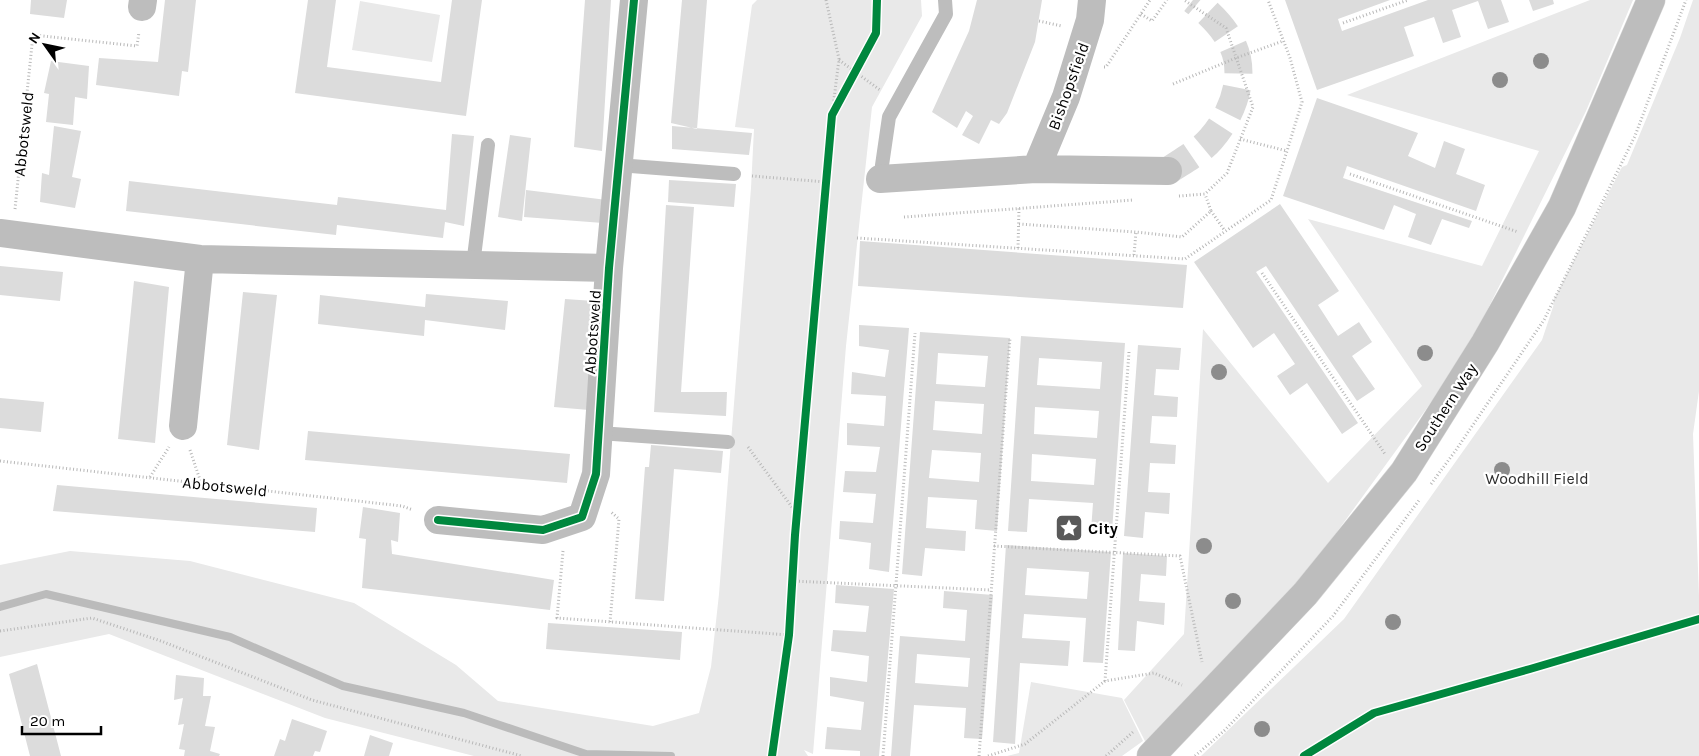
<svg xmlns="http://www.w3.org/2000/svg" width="1699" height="756" font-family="Karla,sans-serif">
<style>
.green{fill:#e9e9e9}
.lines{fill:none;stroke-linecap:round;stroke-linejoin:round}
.stream{stroke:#bbb;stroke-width:8}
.building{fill:#dcdcdc;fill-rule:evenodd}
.minor-tunnel{stroke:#d9d9d9;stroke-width:28;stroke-dasharray:28 14;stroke-linecap:butt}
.primary-casing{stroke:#dbdbdb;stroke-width:29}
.path{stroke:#b8b8b8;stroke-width:3;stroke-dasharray:1 2.5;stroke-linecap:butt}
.service{stroke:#bdbdbd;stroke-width:14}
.minor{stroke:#bdbdbd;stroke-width:28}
.primary{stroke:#bdbdbd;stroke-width:28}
.cycleway-casing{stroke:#fff;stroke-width:11}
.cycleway{stroke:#00873e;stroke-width:8}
.tree{fill:#8c8c8c}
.labels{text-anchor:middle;stroke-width:4.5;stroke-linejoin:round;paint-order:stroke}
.street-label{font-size:16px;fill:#000;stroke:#fff}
.park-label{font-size:16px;fill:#2e2e2e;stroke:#fff}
.poi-label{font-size:16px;font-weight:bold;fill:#000;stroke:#fff;text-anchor:start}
</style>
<rect width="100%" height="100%" fill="#fff"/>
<path class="green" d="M757 0H921L922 16 872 107 846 346 813 754 804 750 808 756H474L325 718 109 634 0 657V565L70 551 190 561 354 603 456 665 498 701 653 726 699 713 711 667 719 594 751 188 754 129 735 127 752 5Z
M1590 0H1633L1586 111 1464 357 1302 580 1146 743 1124 700 1184 634 1203 329 1328 483 1422 386 1308 219 1482 266 1539 151 1347 95Z
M1693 0H1699V391L1693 434 1699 596V756H1201L1344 619 1542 340 1554 304 1553 301 1622 167 1627 165 1680 38Z
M360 1 440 15 432 62 352 50Z
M1031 682 1122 698 1143 741 1122 756H1007L1019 753Z"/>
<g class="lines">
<path class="stream" d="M0 607 46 594 230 637 343 686 464 713 586 754 671 756"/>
</g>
<path class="building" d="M31 0H67L64 18 30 14Z
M165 0H196L188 72 182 71 179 96 96 85 99 58 158 62Z
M308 0H336L327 67 441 82 452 0H482L466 116 295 93Z
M585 0H611L602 151 574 147Z
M682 0H707L697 129 671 123Z
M977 0H1042L1035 42 1007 113 999 124 991 120 979 144 962 135 973 116 966 111 957 128 932 112 969 31Z
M1285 0H1390L1338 19 1342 31 1428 0H1501L1509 22 1488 29 1478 1 1452 10 1461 37 1443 43 1434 17 1404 27 1414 56 1317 90Z
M1529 0H1553L1554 4 1533 11Z
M51 61 89 66 87 99 75 97 73 125 46 122 49 94 44 93Z
M1317 98 1418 133 1408 156 1435 168 1444 141 1465 149 1456 174 1485 185 1476 211 1347 166 1343 178 1472 221 1469 228 1442 219 1431 245 1408 237 1416 214 1394 205 1384 230 1283 196Z
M54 126 81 131 72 177 81 179 75 208 40 202 42 173 49 175Z
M672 126 752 133 749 155 672 149Z
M452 134 474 136 464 226 445 222 443 238 337 225 336 235 126 211 129 181 337 205 338 197 446 210Z
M510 135 531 138 522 221 498 217Z
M669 180 736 184 734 207 668 202Z
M526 190 607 200 603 223 524 217Z
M1280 204 1339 291 1318 305 1338 336 1359 322 1372 342 1352 356 1375 389 1357 401 1266 266 1256 272 1358 423 1342 434 1307 383 1290 395 1277 376 1295 364 1274 333 1253 348 1194 262Z
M666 205 694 207 681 392H727L726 416 654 412Z
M860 241 1187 265 1183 308 858 286Z
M0 266 63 272 60 301 0 295Z
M134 281 169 287 155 443 118 439Z
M243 292 277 295 259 450 227 445Z
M426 294 508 301 505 330 425 320 424 336 318 324 320 295 425 307Z
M565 299 594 301 589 410 554 407Z
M859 325 909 328 889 572 869 569 871 543 839 539 840 521 873 523 876 494 843 492 845 471 876 472 880 447 847 445V423L884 426 886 396 851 394 852 372 885 377 889 350 859 346Z
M920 332 1010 338 997 531 975 529 977 500 928 497 926 528 966 531 965 551 925 548 922 576 902 574ZM938 353 988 356 985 387 936 384ZM935 401 984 404 982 434 933 430ZM932 450 981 453 979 482 929 478Z
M1021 336 1125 343 1112 532 1091 531 1093 503 1029 499 1027 532 1008 531ZM1039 358 1102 362 1100 389 1037 385ZM1035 407 1099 411 1097 438 1034 434ZM1032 454 1096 459 1094 485 1031 481Z
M1138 345 1181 348 1179 370 1156 369 1154 395 1178 397 1177 417 1152 416 1150 443 1176 445 1175 464 1150 463 1148 492 1170 493 1169 514 1145 512 1143 538 1124 536Z
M0 398 44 402 41 432 0 428Z
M308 431 570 454 567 483 305 460Z
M651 445 723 451 721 473 674 469 664 601 635 599 645 467H649Z
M57 485 317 508 315 532 53 511Z
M363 507 400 513 398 542 391 540 392 554 554 580 550 610 362 588 366 539 359 538Z
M1006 545 1111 552 1103 663 1083 662 1086 618 1024 614 1022 638 1070 641 1068 666 1020 663 1015 744 993 742ZM1027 568 1089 572 1087 599 1025 595Z
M1123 553 1167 556 1166 576 1141 574 1139 601 1165 603 1164 625 1137 621 1135 651 1118 650Z
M836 585 894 589 879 756H860V751L825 749 827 727 861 730 864 702 830 696V677L867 682 869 656 831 651 833 630 866 632 869 606 835 603Z
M944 591 993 595 982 739 964 738 966 708 914 705 910 756H891L900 636 965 641 967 610 943 608ZM917 654 970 658 968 687 915 683Z
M548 623 682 632 680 660 546 649Z
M37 664 61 756H30L9 674Z
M176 675 204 678 203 696H211L205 726 215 727 210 751 220 754 219 756H184L185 750 179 749 184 724 178 725 183 698 174 700Z
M292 719 327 731 320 752 315 751 313 756H274L280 739 285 741Z
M370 735 393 743 389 756H364Z"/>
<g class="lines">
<path class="minor-tunnel" d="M1168 171C1181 162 1201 151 1211 139 1232 115 1247 77 1233 46 1225 28 1208 12 1193 0"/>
<g class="primary-casing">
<path id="primary" d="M1151 756 1305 594 1404 472 1485 343 1562 207 1651 0"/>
</g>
<path class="path" d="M826 0 839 59 832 115
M1141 14 1152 21 1167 0
M1039 21 1062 26
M1343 23 1408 0
M839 60 880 90
M1104 67H1106L1150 0
M1173 84 1236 58 1283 41
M1240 139 1287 151
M1350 174 1518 232
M752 176 826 182
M1179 196 1205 194 1227 173 1253 107 1226 28 1184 0
M15 209 33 35 137 46 139 32
M1211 211 1225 231
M904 217 1133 200
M1019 224 1136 232 1182 237 1211 211 1205 194
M857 238 1185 259 1271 200 1287 151 1302 102 1290 58 1268 0
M1018 248 1019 208
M1134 255 1136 232
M1262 273 1385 454
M1129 352 1105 681 1154 673 1182 685
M748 447 797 514
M190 450 201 483
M0 461 402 506 413 510
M150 477 169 447
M1431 484 1456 450 1544 320 1635 136 1686 0
M994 546 1180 556 1202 662
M563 551 557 618 789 635
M792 581 991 590
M610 622 619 519 611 512
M0 631 92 618 161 641 312 700 522 756
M883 756 915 333
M979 756 1010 338
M988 756 1025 744 1105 681
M1106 756 1133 732
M1195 756 1225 730 1333 616 1420 499
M1313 756 1322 745"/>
<path class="service" d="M618 165 734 174
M880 179 889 117 946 14 945 0
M473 265 488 145
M599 433 728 442"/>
<path class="minor" d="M142 7 143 0
M1036 169 1168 171
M880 179 1036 169 1066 97 1090 20 1092 0
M0 233 200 259 609 268
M183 426 200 259
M438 520 543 530 582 517 596 474 609 268 634 0"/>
<use href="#primary" class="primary"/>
<g class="cycleway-casing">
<path id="cycleway" d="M438 520 543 530 582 517 596 474 609 268 634 0
M772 756 789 635 795 535 832 115 876 33 877 0
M1304 756 1374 713 1530 669 1699 619"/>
</g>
<use href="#cycleway" class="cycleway"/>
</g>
<g class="tree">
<circle cx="1541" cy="61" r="8"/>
<circle cx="1500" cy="80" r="8"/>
<circle cx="1425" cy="353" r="8"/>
<circle cx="1219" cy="372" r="8"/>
<circle cx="1502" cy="470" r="8"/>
<circle cx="1204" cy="546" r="8"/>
<circle cx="1233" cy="601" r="8"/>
<circle cx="1393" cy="622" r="8"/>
<circle cx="1262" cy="729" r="8"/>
</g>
<defs>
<g id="sight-square" transform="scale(1.4375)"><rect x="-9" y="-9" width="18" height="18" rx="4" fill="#595959" stroke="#fff"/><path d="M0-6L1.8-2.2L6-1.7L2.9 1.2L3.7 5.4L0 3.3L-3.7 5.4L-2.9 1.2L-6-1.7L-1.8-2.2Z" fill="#fff"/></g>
</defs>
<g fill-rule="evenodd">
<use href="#sight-square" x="1069" y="528"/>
</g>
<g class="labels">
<g class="street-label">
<text transform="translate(1068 86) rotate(-70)" y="6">Bishopsfield</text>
<text transform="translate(23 134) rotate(-84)" y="6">Abbotsweld</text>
<text transform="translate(592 332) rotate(-86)" y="6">Abbotsweld</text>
<text transform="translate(1445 407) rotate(-57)" y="6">Southern Way</text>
<text transform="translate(225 486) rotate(6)" y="6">Abbotsweld</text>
</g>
<g class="park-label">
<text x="1537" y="484">Woodhill Field</text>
</g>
<g class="poi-label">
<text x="1088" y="534">City</text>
</g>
</g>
<g transform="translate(45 45) rotate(303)" stroke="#ffffff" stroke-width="4" paint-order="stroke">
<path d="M0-4L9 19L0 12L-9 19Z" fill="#000000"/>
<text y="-8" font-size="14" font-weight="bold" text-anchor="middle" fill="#000000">N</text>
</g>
<path d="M22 726v8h79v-8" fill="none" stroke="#000000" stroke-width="2.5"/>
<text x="30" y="726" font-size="15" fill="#000000" stroke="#ffffff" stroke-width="4" paint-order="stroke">20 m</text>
</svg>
